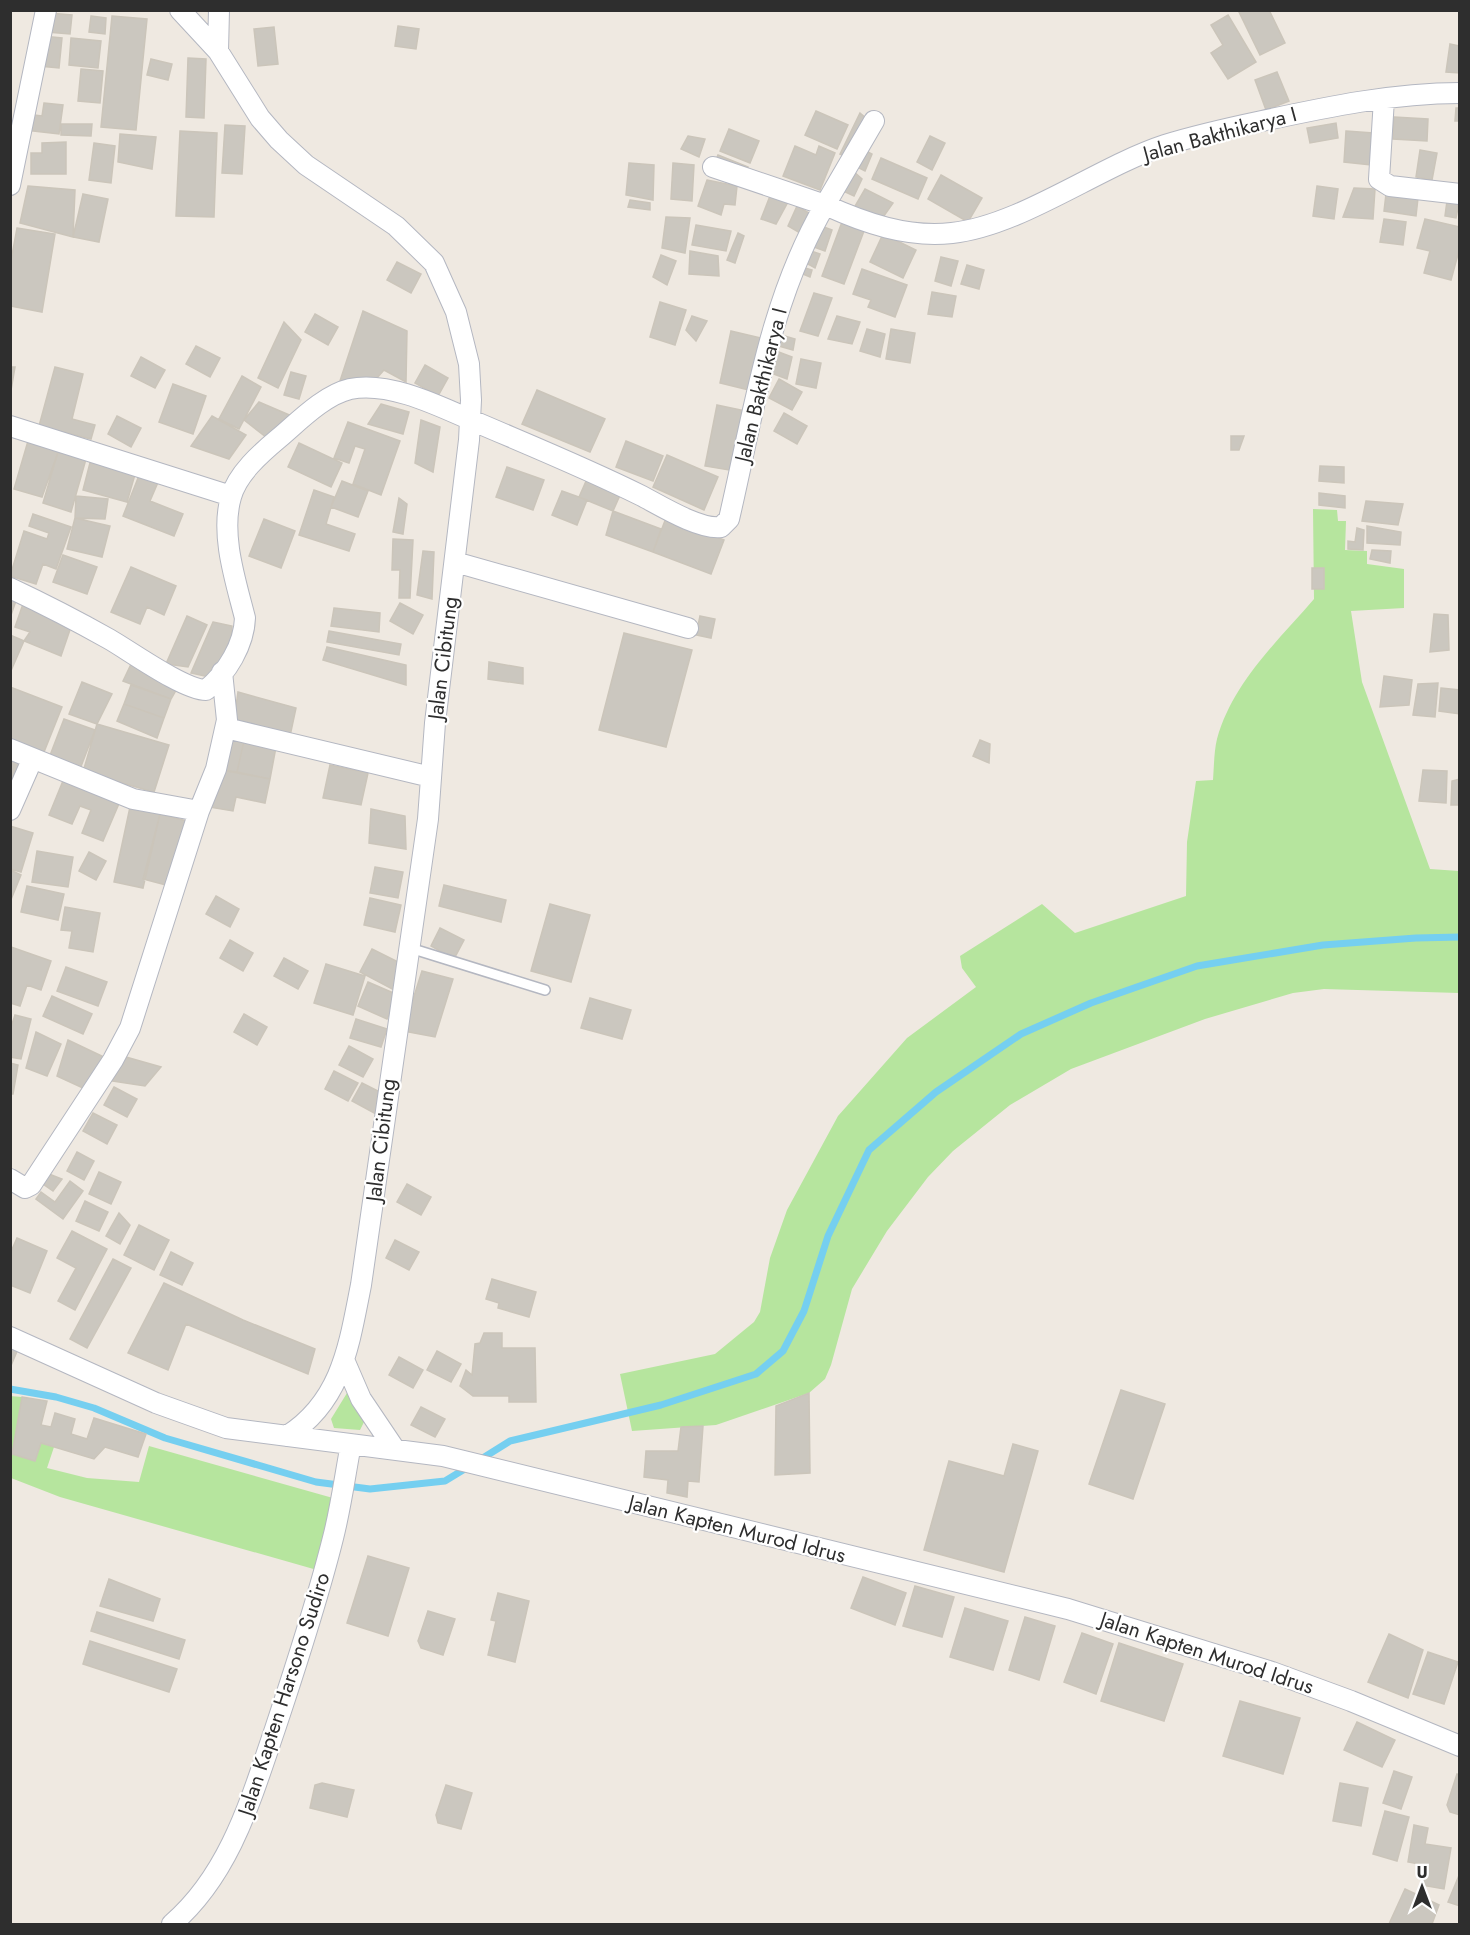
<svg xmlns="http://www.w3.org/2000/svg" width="1470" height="1935" font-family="Jost,sans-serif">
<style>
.green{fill:#b6e59e}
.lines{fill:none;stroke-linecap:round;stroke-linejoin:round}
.stream{stroke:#75cff0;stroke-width:7}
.building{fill:#cbc7bf;stroke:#cbc5ba;stroke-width:1.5}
.lane-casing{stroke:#b4b7c1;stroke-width:12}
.street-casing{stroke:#b4b7c1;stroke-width:22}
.lane{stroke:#fff;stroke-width:9}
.street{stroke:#fff;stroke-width:20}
.labels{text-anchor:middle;stroke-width:4.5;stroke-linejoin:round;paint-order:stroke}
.street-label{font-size:21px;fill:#2e2e2e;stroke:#fff}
</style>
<rect width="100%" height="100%" fill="#efe9e1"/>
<path class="green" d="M1313 509 1337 510 1338 521H1346L1345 550 1367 551V564L1404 569V608L1351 611 1362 682 1430 869 1459 871V993L1324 989 1293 993 1205 1019 1071 1069 1010 1105 953 1151 928 1177 887 1231 852 1289 831 1365 825 1379 809 1393 716 1425 632 1431 620 1374 715 1354 754 1322 760 1312 770 1258 787 1210 838 1116 907 1038 976 987 962 968 960 956 1042 904 1075 933 1186 896 1187 842 1196 781 1213 780C1214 767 1214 751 1217 739 1233 682 1277 642 1314 599Z
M347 1393 365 1420 360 1430 334 1428 331 1419Z
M10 1396 22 1397 12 1454 35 1461 41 1443 54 1447 47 1468 87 1478 139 1482 149 1446 340 1500 324 1572 60 1497 11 1478Z"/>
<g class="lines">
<path class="stream" d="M10 1389 56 1397 94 1408 165 1438 316 1482 370 1489 445 1481 468 1467
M478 1461 510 1441 661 1405 756 1374 783 1351 804 1311 828 1236 869 1150 936 1092 1021 1034 1091 1003 1197 966 1323 945 1416 938 1460 937"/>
</g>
<path class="building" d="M1238 10H1269L1285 43 1260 55Z
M49 13 72 15 70 34 47 32Z
M1228 15 1256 62 1228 79 1211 53 1223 45 1211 25Z
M91 16 106 18 105 34 89 32Z
M112 16 147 19 136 130 101 127Z
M398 26 419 29 416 49 395 46Z
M274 27 278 64 258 66 254 29Z
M42 36 62 38 59 68 39 66Z
M71 38 101 41 98 68 69 65Z
M1450 44 1460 46V73L1446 72Z
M188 58 206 59 204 118 186 117Z
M151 59 172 64 168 80 147 75Z
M81 69 103 71 100 103 78 101Z
M1277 72 1289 101 1266 110 1255 80Z
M44 103 63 105 59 134 25 130 27 114 42 116Z
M1456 108H1460V121H1455Z
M816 111 848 125 837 149 805 135Z
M860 113 867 119 847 157 840 154Z
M1394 117 1428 119 1427 141 1393 139Z
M1336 123 1338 138 1310 143 1307 128Z
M61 124H92L91 136 61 135Z
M225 125 245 126 242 174 222 173Z
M729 129 759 141 750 163 720 151Z
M180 131 217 133 214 217 176 216Z
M1346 131 1373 133 1371 165 1344 162Z
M120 134 156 137 152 169 118 162Z
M688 136 705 139 699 157 681 149Z
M930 136 945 143 932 170 917 162Z
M66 142V174H31V153H42V143Z
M94 143 115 146 111 183 89 180Z
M795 146 816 155 819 146 835 153 820 190 783 176Z
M1420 150 1437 153 1432 180 1416 177Z
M866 151 872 154 865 171 859 168Z
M718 155 748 167 747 175 713 167Z
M881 158 927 178 918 199 872 179Z
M629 163 654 165 653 200 626 195Z
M673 163 694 165 692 201 671 199Z
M853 171 862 179 854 196 843 191Z
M941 175 982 198 968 222 928 199Z
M707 180 737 186 735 205 724 204 721 215 698 206Z
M28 186 75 190 73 237 20 223Z
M1317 186 1338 189 1334 219 1313 216Z
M1354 188 1375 189 1373 219 1343 217Z
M865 189 893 203 881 220 854 208Z
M83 194 108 199 99 242 73 237Z
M1386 194 1418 198 1416 216 1384 211Z
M770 196 788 202 776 224 761 219Z
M630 200 650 203V210L628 207Z
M1447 201 1459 203 1456 218 1445 216Z
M797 206 809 213 800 233 788 226Z
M666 217 690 218 685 253 662 248Z
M1384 219 1406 222 1403 245 1380 242Z
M1425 219 1460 227V247L1451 280 1424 273 1430 251 1417 248Z
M842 222 864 231 844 284 822 276Z
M696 225 731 231 726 251 692 245Z
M821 226 832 230 825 251 814 247Z
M17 228 55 234 42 312 10 306V266Z
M738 233 744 236 735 263 727 260Z
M883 234 916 250 903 278 870 262Z
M690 251 718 256 719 276 689 274Z
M811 251 820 254 815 268 806 263Z
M661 255 676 261 667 285 653 277Z
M941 257 958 261 951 286 935 281Z
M397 262 421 274 411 293 387 280Z
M967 265 984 270 979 289 961 284Z
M805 268 812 270 810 277 803 274Z
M862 269 907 285 895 317 868 307 871 300 853 294Z
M932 292 956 296 952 317 928 314Z
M814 293 832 298 818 336 800 331Z
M660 302 686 310 675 345 650 337Z
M363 311 407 331 406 382 384 370 376 379 338 387Z
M315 314 338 327 328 345 305 332Z
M692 316 707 321 696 341 686 330Z
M837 316 860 322 852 344 828 339Z
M284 322 301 340 278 388 258 378Z
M867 329 885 334 880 357 860 351Z
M891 329 915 333 910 363 886 359Z
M731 331 761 338 749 390 720 383Z
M778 334 795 339 793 350 775 345Z
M196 346 220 358 210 377 186 364Z
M776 351 792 357 787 379 771 373Z
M141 357 165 370 155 388 131 376Z
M801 359 821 363 816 388 796 384Z
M425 365 448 378 438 396 415 383Z
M10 367H15L10 396Z
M55 367 83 374 72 419 95 425 91 439 39 426Z
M291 372 306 376 299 399 284 395Z
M242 376 261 387 239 429 219 419Z
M779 379 802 392 792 410 769 398Z
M173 384 206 396 193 434 159 422Z
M537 390 605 419 590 452 522 424Z
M259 402 294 417 266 437 244 420Z
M381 404 409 412 403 434 368 424Z
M717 405 746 411 735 471 705 466Z
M784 413 807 426 797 444 774 431Z
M117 416 141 428 131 447 108 434Z
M212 416 246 435 229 459 191 446Z
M421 420 440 427 433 472 415 463Z
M348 422 400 441 381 495 353 484 365 449 355 446 349 463 334 458Z
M1231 436H1244L1239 450H1231Z
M28 441 58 452 42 497 14 489Z
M626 441 663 456 653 481 616 467Z
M299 443 342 463 331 487 288 467Z
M58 452 86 459 71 512 43 503Z
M667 455 718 477 704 510 653 487Z
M91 459 136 471 127 502 83 490Z
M1320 466 1344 467V483L1319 481Z
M507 467 544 480 533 510 496 497Z
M140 473 159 480 150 501 183 514 174 536 123 516Z
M587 479 621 493 613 511 579 497Z
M342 481 368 491 358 517 331 507Z
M314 490 334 497 326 524 355 534 349 551 299 535Z
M562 491 587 500 577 525 552 515Z
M1319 493 1345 496V508L1319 505Z
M76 496 108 499 105 519 75 518Z
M399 498 407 504 403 534 393 532Z
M1366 501 1403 504 1398 525 1362 521Z
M613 511 661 529 653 552 606 535Z
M33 514 71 527 56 569 43 564 36 584 10 576 24 531 47 539 49 533 29 526Z
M75 518 110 526 102 557 67 549Z
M666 518 724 540 711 574 653 552Z
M264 519 295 531 281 568 249 556Z
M1367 526 1401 532 1400 545 1367 543Z
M1357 528 1364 530 1363 550 1348 549V541L1355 542Z
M393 539 413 540 410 598H399L400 570H392Z
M1372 550 1391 551 1390 563 1370 559Z
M423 551 434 552 432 599 417 595Z
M63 555 97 567 87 594 53 582Z
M131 567 176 586 164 615 147 607 140 624 111 612Z
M1312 568H1324V589H1312Z
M10 593 18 595 10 618Z
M400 603 423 615 413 634 390 621Z
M23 604 73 621 61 656 24 641 30 632 15 627Z
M334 608 380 613 379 632 331 626Z
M1434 614 1448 615 1449 650 1430 652Z
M187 616 207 625 188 667 166 664Z
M700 616 715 619 711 638 696 635Z
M213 622 232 626 231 648 209 677 191 673Z
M329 631 401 644 399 655 327 642Z
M624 633 692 650 666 747 599 730Z
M10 635 24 641 10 673Z
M327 647 406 665V685L323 660Z
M133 660 179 685 171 699 123 681Z
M489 662 523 668V684L488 679Z
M1384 676 1412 680 1409 705 1380 707Z
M82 682 112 694 97 724 69 714Z
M1438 683 1435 717 1413 715 1418 684Z
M131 685 171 699 164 718 124 704Z
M10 687 62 707 44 752 10 739Z
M1441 688 1460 690V714L1439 711Z
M238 692 296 708 290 736 234 721Z
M124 704 164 718 157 738 117 721Z
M64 719 95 730 80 769 49 758Z
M97 724 169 745 154 792 83 772Z
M223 734 244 741 237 772 216 769Z
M980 740 990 744 989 763 973 756Z
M244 741 276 747 270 779 237 772Z
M10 756 24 762 10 792Z
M330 765 368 773 361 805 323 798Z
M216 769 270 779 265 803 236 797 233 811 209 807Z
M1423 770 1447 771 1446 803 1419 801Z
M65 776 121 799 103 841 82 833 91 810 80 806 72 824 49 815Z
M1460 779V805H1451L1452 781Z
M130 807 160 814 143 888 114 882Z
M371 809 405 816 406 849 369 843Z
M160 814 187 821 170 886 143 879Z
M10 826 33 833 21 872 10 869Z
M37 851 73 857 68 887 32 882Z
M89 852 106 861 96 880 79 871Z
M375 867 403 872 398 898 370 893Z
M10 870 21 875 10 902Z
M444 885 506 900 501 922 439 906Z
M27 886 64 894 58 920 21 912Z
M216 896 239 909 230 927 206 914Z
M370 898 401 905 395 932 364 925Z
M550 904 590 915 571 982 531 971Z
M65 907 100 913 93 952 69 948 72 931 61 930Z
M440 928 464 940 454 959 431 946Z
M230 940 253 953 243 971 220 958Z
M11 947 51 961 41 990 27 985 20 1006 10 1003Z
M372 949 400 963 394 990 360 972Z
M284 958 308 971 298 989 274 976Z
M326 964 365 976 353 1015 314 1003Z
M66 967 107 982 98 1006 57 991Z
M422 971 453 979 435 1037 403 1031Z
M368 982 398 995 387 1019 358 1006Z
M52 996 92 1014 83 1034 43 1016Z
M590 998 631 1010 622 1039 581 1028Z
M244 1014 267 1027 257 1045 234 1032Z
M15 1015 31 1019 21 1059 10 1057V1030Z
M356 1019 387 1029 381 1047 350 1038Z
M36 1032 61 1044 47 1076 26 1068Z
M68 1040 104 1057 83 1088 57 1076Z
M349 1046 373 1059 363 1077 339 1065Z
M126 1057 161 1067 145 1086 112 1081Z
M10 1063 18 1065 13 1094H10Z
M334 1071 358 1083 348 1101 325 1089Z
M362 1083 386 1095 376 1114 352 1101Z
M114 1087 137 1099 127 1117 104 1105Z
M93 1113 117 1125 107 1144 83 1131Z
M77 1152 94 1161 84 1180 67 1171Z
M99 1172 121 1182 111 1204 89 1194Z
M49 1174 62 1179 53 1191 43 1184Z
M70 1181 83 1191 63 1219 36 1199 41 1192 55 1202Z
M407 1184 431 1197 421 1215 397 1202Z
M85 1201 108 1212 99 1231 76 1221Z
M119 1213 130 1225 120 1244 106 1236Z
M139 1225 169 1240 154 1270 124 1255Z
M72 1231 107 1249 75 1310 58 1301 76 1268 57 1258Z
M17 1238 47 1251 30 1293 10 1285V1254Z
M395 1240 419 1252 409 1270 386 1258Z
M171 1252 193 1263 182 1285 160 1275Z
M113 1259 131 1268 87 1348 70 1339Z
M492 1279 536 1292 529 1317 498 1308 499 1303 486 1299Z
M164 1283 243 1320 315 1349 308 1374 186 1324 168 1370 128 1353Z
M484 1333H502V1348H535L536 1402H509V1396H473L460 1386 466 1370 472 1375 475 1344 480 1343Z
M10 1346 18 1349 10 1368Z
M437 1351 461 1364 451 1382 427 1370Z
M399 1357 423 1370 413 1388 389 1375Z
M1121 1390 1165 1404 1133 1499 1089 1484Z
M809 1393 810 1473 775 1475 776 1406Z
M22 1397 47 1401 41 1425 51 1427 55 1413 75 1419 71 1434 87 1439 94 1418 146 1434 138 1457 105 1447 94 1459 41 1443 35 1461 12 1454Z
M421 1407 445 1419 435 1437 411 1425Z
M703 1426 699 1482 688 1481 687 1497 667 1493 668 1480 644 1477 646 1451H678L681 1427Z
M1013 1444 1038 1451 1004 1572 924 1550 949 1461 1004 1476Z
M368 1556 409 1568 388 1636 347 1623Z
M863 1577 906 1593 895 1625 851 1608Z
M109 1579 160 1599 153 1621 100 1606Z
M915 1586 954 1597 942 1637 903 1626Z
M498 1593 529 1601 515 1662 488 1655 496 1621 491 1620Z
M965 1608 1008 1621 993 1670 950 1657Z
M428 1611 455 1619 443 1655 421 1648 418 1641Z
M97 1612 185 1640 179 1659 91 1631Z
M1025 1617 1055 1626 1039 1680 1009 1670Z
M1082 1633 1113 1644 1096 1694 1064 1682Z
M1389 1634 1423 1650 1408 1698 1368 1682Z
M90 1641 177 1669 169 1692 83 1664Z
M1119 1643 1183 1664 1164 1721 1101 1701Z
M1428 1652 1458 1662 1444 1704 1413 1694Z
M1240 1701 1300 1718 1283 1774 1223 1756Z
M1357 1722 1395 1740 1382 1767 1344 1750Z
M1394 1771 1412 1777 1401 1809 1383 1803Z
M1457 1774 1460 1775V1815L1450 1812 1447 1805Z
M322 1783 354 1790 347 1817 310 1808 315 1785Z
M1340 1783 1368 1788 1361 1826 1333 1821Z
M446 1785 472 1793 461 1829 438 1823 436 1815Z
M1385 1811 1409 1817 1397 1861 1373 1854Z
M1414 1825 1428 1828 1425 1844 1451 1848 1444 1889 1421 1885 1424 1865 1408 1862Z
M1460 1873V1906L1448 1902Z
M1405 1889 1439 1905 1432 1924H1389Z"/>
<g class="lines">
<g class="lane-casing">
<path id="lane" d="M410 948 545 990"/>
</g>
<g class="street-casing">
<path id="street" d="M180 10 218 51 260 118 279 140 306 165 396 226 434 263 456 312 469 364 471 400 469 440 435 723 428 819 361 1285C349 1345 342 1401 287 1436
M218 51 219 10
M1384 99 1379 179 1390 186 1460 194
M713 167 825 205 874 121
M10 185 46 10
M10 426 231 496
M455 562 688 628
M10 588C44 604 77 621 109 639 130 651 184 690 206 690 227 673 244 645 245 618 236 582 220 535 231 497 237 474 261 453 279 438 298 422 324 395 350 389 388 381 437 405 471 420 529 445 586 468 642 496 661 506 700 530 721 527L729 519C754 412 769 301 825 205 865 223 907 238 952 233 1020 226 1098 167 1165 145 1197 135 1229 128 1262 121 1327 107 1393 93 1460 93
M226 728 431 777
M10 749 133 799 199 811
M10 810 32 760
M10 1179 25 1188 31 1185 113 1060 130 1028 199 811 216 769 227 720 222 672
M10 1337 156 1403 226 1428 443 1456 1068 1609 1272 1672 1351 1701 1460 1746
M345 1362 361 1399 394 1448
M172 1924C230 1874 251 1799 275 1729 296 1666 317 1602 333 1538 341 1507 345 1475 351 1444"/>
</g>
<use href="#lane" class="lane"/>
<use href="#street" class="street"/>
</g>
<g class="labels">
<g class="street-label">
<text transform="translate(1220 134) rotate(-15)" y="7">Jalan Bakthikarya I</text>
<text transform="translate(761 385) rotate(-76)" y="7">Jalan Bakthikarya I</text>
<text transform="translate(443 658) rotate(-83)" y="7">Jalan Cibitung</text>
<text transform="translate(381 1140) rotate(-83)" y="7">Jalan Cibitung</text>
<text transform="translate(737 1529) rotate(14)" y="7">Jalan Kapten Murod Idrus</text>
<text transform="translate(1207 1653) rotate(18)" y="7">Jalan Kapten Murod Idrus</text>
<text transform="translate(284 1694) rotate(-72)" y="7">Jalan Kapten Harsono Sudiro</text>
</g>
</g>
<rect width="1470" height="1935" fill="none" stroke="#2e2e2e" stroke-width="24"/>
<g transform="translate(1422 1887)" stroke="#ffffff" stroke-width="4.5" paint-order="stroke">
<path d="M0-4.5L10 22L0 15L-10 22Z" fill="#2e2e2e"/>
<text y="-9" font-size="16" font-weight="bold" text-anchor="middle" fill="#2e2e2e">U</text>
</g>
</svg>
